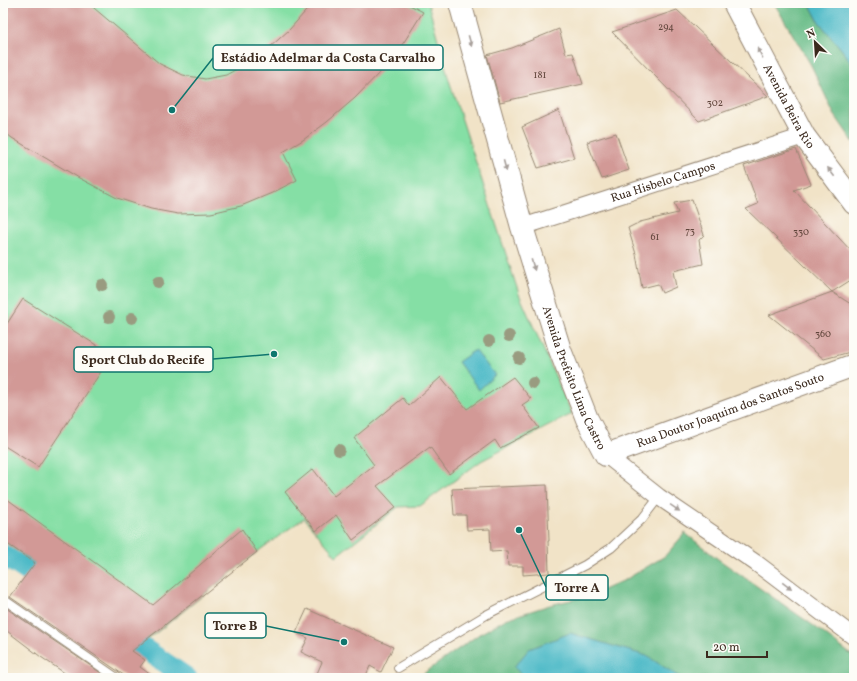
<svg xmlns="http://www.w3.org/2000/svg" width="857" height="681" font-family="Vollkorn,serif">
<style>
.green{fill:#85dfa5;stroke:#608462}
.forest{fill:#6cbe8a;stroke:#547454}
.water{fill:#4dbac7;stroke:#447272}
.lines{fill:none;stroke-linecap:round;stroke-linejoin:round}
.canal{stroke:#4dbac7;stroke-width:21}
.building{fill:#d29996}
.lane-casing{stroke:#968672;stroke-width:10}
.street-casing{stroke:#968672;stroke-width:18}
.secondary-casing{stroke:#968672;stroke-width:24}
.lane{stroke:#fff;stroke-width:8}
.street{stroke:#fff;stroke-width:16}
.secondary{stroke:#fff;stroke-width:22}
.tree{fill:#999b80}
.oneway{fill:#a79f9a}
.labels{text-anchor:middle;stroke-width:3;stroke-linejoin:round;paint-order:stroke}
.number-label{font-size:10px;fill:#61463c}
.street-label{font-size:12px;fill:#3b2a1e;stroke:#fdfcf7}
.leader{fill:none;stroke:#0f766e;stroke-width:1.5}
.callout-dot{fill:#0f766e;stroke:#fdfcf7;stroke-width:1.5}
.callout{fill:#fdfcf7;stroke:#0f766e;stroke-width:1.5}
.callout-label{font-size:13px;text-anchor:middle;font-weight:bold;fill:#3b2a1e}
</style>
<rect width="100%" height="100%" fill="#fdfcf7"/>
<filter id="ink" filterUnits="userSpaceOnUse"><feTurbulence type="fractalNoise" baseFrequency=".025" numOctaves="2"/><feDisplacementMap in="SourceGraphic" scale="8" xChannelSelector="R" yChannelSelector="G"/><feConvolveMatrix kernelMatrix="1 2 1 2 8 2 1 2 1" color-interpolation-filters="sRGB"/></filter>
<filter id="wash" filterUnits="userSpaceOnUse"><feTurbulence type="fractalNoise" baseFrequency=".012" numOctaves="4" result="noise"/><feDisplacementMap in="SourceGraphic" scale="16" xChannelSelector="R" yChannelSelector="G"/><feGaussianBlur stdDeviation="0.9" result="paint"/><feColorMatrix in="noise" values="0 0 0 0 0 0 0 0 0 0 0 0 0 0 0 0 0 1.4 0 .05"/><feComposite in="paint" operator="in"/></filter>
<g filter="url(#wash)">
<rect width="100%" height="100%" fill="#f1e3c7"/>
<path class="green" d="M3 3H428L448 77 519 294 572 414 481 461 420 506 398 507 336 556 304 518 257 552 146 641 3 541Z"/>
<path class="forest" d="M774 3H809L819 22 846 55 854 69V143L834 114 811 65Z
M685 533 718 559 814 626 854 657V678H419L423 674 478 635 506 619 550 605 592 595 625 580 665 556Z"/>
<path class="water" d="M809 3H854V69L846 55 819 22Z
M475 350 495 375 479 390 458 362Z
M570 633 647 656 681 678H524L514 667 529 649Z"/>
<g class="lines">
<path class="canal" d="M3 555 53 588
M115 629 187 678"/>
</g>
<g id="blocks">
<path class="building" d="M3 3H88L160 64 183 75 205 79 226 75 248 63 269 48 289 30 313 3H406L423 12 404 42 382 70 355 98 327 122 303 140 283 152 297 180 272 193 241 206 211 213 178 214 151 209 117 198 79 178 12 138 3 131Z
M677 10 768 96 699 121 612 32Z
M559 29 566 54 573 53 583 84 500 102 487 55 512 48Z
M559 110 574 158 538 168 522 127Z
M616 133 629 170 602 179 587 142Z
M796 149 811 184 794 190 854 254V278L832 292 746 209 758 204 744 166Z
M692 200 704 235 699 240 703 264 673 271 676 287 662 293 658 284 642 288 636 254 628 228 640 222 678 213 674 203Z
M832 292 854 306V351L824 359 769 315Z
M23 299 112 355 38 467 3 445V330Z
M441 377 467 409 513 377 531 399 522 405 539 428 500 448 495 440 449 474 430 447 377 486 396 507 353 540 336 515 316 531 285 492 313 469 334 496 374 465 354 438 403 398 409 406Z
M547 485 549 541H548L549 573 523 575V566H508L507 551 491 552 490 529 467 530 466 515H454L452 489Z
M3 496 153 605 242 529 257 552 132 651 145 660 140 667 155 678H128L10 597 35 563 3 541Z
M3 606 101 673 97 678H72L41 657 3 628Z
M307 609 393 647 381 672 370 666 365 678H315L322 662 301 652 308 638 296 633Z"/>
</g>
</g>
<g filter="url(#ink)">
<use href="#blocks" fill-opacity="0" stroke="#968672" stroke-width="1"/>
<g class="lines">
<g class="lane-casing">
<path id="lane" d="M3 599 117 678
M398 668 486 615 585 565 611 548 642 519 659 497"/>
</g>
<g class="street-casing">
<g id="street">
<path id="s1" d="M522 227 804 136"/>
<path d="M606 455 659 497 756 563 854 637"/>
</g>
</g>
<g class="secondary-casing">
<g id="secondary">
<path id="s2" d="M460 3 522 227 560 350 587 419 606 455 854 365"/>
<path id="s3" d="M734 3 804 136 854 203"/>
</g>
</g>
<use href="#lane" class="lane"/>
<use href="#street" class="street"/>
<use href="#secondary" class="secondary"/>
</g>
<g class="tree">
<circle cx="158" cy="282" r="6"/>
<circle cx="102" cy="285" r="6"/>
<circle cx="109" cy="317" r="6"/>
<circle cx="132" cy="318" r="6"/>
<circle cx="509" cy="336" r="6"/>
<circle cx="489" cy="341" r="6"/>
<circle cx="519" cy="358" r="6"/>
<circle cx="533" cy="383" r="6"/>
<circle cx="339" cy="450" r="6"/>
</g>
<defs><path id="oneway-solid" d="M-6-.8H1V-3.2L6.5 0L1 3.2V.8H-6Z"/></defs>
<g class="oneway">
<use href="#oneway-solid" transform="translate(470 41) rotate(74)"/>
<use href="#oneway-solid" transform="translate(760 53) rotate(-118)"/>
<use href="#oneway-solid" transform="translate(505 166) rotate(75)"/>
<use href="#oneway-solid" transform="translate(831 172) rotate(-127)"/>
<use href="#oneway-solid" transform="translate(533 265) rotate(73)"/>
<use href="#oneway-solid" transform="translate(675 508) rotate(34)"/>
<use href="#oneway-solid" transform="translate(787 586) rotate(37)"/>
</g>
</g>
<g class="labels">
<g class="number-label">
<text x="666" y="30">294</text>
<text x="540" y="78">181</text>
<text x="715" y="106">302</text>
<text x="690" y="234">73</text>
<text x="801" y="235">330</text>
<text x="655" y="240">61</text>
<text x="823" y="337">360</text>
</g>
<g class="street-label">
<text dy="4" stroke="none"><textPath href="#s3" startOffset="117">Avenida Beira Rio</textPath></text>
<text dy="4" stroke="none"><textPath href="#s1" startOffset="148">Rua Hisbelo Campos</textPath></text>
<text dy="4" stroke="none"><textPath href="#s2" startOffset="392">Avenida Prefeito Lima Castro</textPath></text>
<text dy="4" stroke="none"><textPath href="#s2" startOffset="608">Rua Doutor Joaquim dos Santos Souto</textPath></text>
</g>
</g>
<path class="leader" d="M172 110L213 58M274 354L213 359M519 530L546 587M344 642L266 626"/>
<g class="callout-dot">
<circle cx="172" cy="110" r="4"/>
<circle cx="274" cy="354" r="4"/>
<circle cx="519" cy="530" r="4"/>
<circle cx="344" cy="642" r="4"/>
</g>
<g class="callout">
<rect x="213" y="45" width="230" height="25" rx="4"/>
<rect x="74" y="347" width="139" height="25" rx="4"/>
<rect x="546" y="575" width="62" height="25" rx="4"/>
<rect x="205" y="613" width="61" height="25" rx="4"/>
</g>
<g class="callout-label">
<text x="328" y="62">Estádio Adelmar da Costa Carvalho</text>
<text x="143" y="364">Sport Club do Recife</text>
<text x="577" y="592">Torre A</text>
<text x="235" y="630">Torre B</text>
</g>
<rect width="857" height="681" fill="none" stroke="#fdfcf7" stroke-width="16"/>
<g transform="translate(815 42) rotate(335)" stroke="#fdfcf7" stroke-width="3" paint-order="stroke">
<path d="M0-3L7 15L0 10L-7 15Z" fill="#3b2a1e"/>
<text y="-6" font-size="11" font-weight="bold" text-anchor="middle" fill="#3b2a1e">N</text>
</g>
<path d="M707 651v6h60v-6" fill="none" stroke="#3b2a1e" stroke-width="2"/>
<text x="713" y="651" font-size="12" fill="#3b2a1e" stroke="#fdfcf7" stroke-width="3" paint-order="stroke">20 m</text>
</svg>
